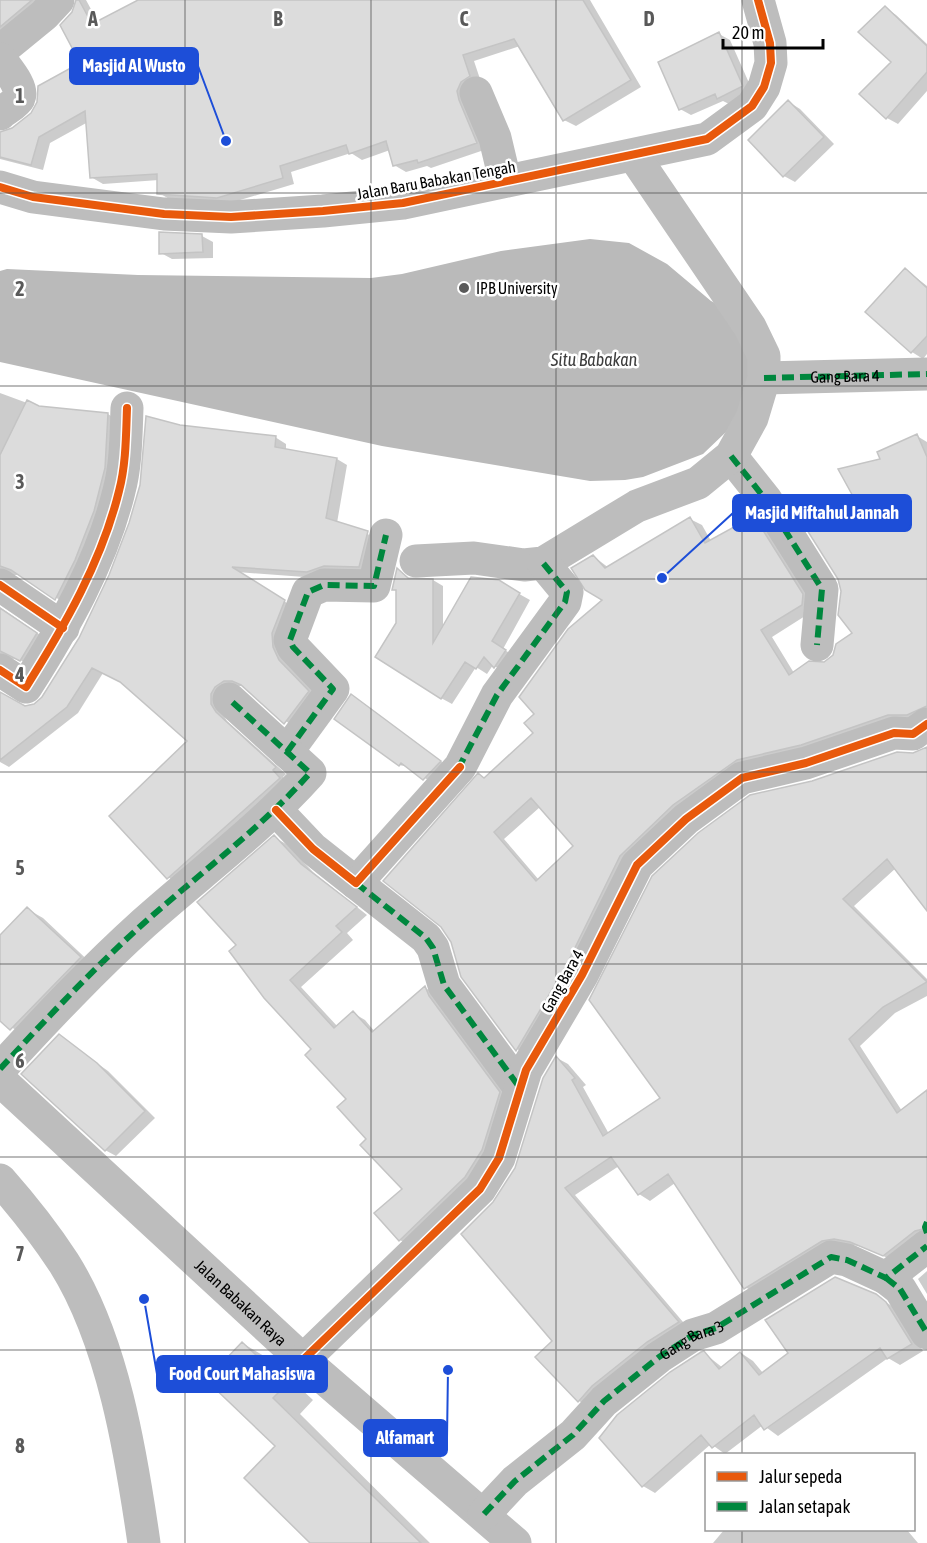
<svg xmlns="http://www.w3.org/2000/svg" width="927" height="1543" font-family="'Asap Condensed',sans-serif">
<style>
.water{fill:#bababa}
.shadow{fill:#0003;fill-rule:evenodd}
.building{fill:#dcdcdc;stroke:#c4c4c4;stroke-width:1.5;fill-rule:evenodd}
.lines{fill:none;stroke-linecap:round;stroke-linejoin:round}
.minor{stroke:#bdbdbd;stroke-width:33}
.quiet{stroke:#00873e;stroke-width:6;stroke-dasharray:12 6;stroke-linecap:butt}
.cycleway-casing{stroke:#fff;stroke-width:11}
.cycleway{stroke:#e8590c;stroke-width:8}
.grid{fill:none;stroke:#595959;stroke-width:1.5;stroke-opacity:0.55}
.poi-dot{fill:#595959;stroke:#fff;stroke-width:2}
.labels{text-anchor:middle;stroke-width:5;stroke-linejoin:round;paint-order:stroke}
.street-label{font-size:16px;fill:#000;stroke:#fff}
.poi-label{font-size:16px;fill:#000;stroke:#fff;text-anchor:start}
.water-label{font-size:18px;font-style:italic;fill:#3e3e3e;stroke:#fff}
.grid-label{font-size:20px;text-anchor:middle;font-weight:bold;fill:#595959;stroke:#fff;stroke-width:5;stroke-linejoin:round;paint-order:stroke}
.leader{fill:none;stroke:#1d4ed8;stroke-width:2}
.callout-dot{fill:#1d4ed8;stroke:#fff;stroke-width:2}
.callout{fill:#1d4ed8;stroke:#1d4ed8;stroke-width:2}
.callout-label{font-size:18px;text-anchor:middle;font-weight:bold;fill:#fff}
</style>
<rect width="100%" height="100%" fill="#fff"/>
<path class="water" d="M590 239 629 243 667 264 711 301 725 308 749 350 748 398 726 432 703 454 643 477 625 480 590 481 382 446 0 362V271L7 269 138 275 371 278 402 274 501 251Z"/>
<path class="shadow" d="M0 0H49L0 45Z
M78 0H86L98 22 141 0H590L641 87 576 126 564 120 520 46 474 61 481 82 487 149 431 168 427 166 406 172 394 165 390 150 362 160 351 153 291 172 294 184 230 203 171 200 159 193V180L103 184 91 177 88 122 50 143 43 170 0 159V134L25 121 39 103 83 63 62 25 78 4Z
M885 8 896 15 927 44V91L898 124 887 118 893 62Z
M719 34 730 40 753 92 729 104 723 101 691 115 680 109Z
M789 102 800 109 834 144 795 182 784 176 750 140Z
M202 236 213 242V258L172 259 161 253Z
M905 269 927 286V354L923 359 912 352 867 312Z
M0 393 38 407 108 414 120 422 117 476 69 606 21 575H6L0 579Z
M180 426 275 437 286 444V450L337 459 347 465 337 523 378 538 370 572 318 578 237 572 295 608 319 698 296 729 242 686H235L221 711 227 721 286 774 283 777 290 784 178 884 168 877 189 741 124 683 103 673 78 713 9 767 0 762V707L36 705 80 639Z
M917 436 927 442V717L687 810 528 1056 517 1049 485 779 535 733 536 714 604 600 593 556 609 568 690 519 702 525 711 541 754 517 765 524 814 601 813 611 772 637 794 673 826 663 855 633 857 501 882 460ZM540 807 575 846 539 880 504 839Z
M398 570 412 580H433L443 586V629L498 582 530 600 503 649 516 657 505 673 493 665 487 674 476 667 452 704 441 698 398 624Z
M0 607 49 641 34 667 16 658 0 662Z
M359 700 447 766 432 783 409 767 399 765Z
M927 749V901L896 868 854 906 927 979V996L895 1013 860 1046 902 1111 927 1092V1240L896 1262 864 1247 847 1244 757 1294 745 1287 675 1183 650 1201 639 1194 619 1166 575 1195 689 1329 590 1407 579 1401 494 1203 516 1168 557 1058 568 1064 586 1085 583 1087 609 1134 662 1098 812 782Z
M274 837 286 844 313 872 367 915 347 933 353 940 301 987 338 1027 353 1013 365 1020 375 1032 425 988 437 994 511 1100 493 1157 412 1247 400 1240 404 1189 368 1139 348 1099 238 945Z
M27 909 43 918 96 968 27 1038 0 1019V938Z
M59 1036 108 1071 155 1118 116 1156 105 1150Z
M927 1271V1294L918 1279Z
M875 1295 898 1310 923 1351 900 1365 888 1358 778 1436 763 1425 725 1454 711 1444 655 1493 643 1486 606 1429 618 1416 704 1353 723 1368 741 1353 753 1361 763 1373Z
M242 1343 269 1359 313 1400 300 1414 430 1543H312Z
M724 1530H907L918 1543H713Z"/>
<path class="building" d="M0 0H32L0 27Z
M76 0H79L92 24 138 0H583L631 80 563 121 514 39 463 55 470 76 461 82 457 91 459 100 477 143 418 163 417 160 393 166 386 141 349 154 346 145 280 166 283 178 217 198 157 194V174L90 178 85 111 39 137 31 165 0 157V132L12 128 31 113 37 102 38 86 80 63 60 25 72 12Z
M885 6 927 46V72L886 119 859 94 891 62 858 32Z
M719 32 743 86 717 99 715 94 679 110 658 62Z
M788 100 824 137 783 177 748 140Z
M159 232 202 234 203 252 159 254Z
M905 268 927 288V336L911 353 865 312Z
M27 400 39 406 108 413 105 468 94 511 75 560 55 600 11 570 0 566V455Z
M146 416 180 425 276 436 275 447 337 458 326 518 368 531 359 567 324 566 307 572 232 567 285 600 272 633 273 647 279 660 309 691 284 724 241 685 232 681H224L215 687 211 694V704L216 712 276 767 273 770 280 778 167 879 109 816 187 741 120 682 92 668 67 707 0 760V692L25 706 34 704 42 697 79 638 109 575 129 523 140 485Z
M917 434 927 457V706L907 715H888L801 745 737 760 673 805 620 856 566 966 516 1051 461 977 451 942 441 927 383 881 478 773 484 778 533 733 524 723 534 714 519 697 568 629 602 600 585 590 571 568 593 555 605 568 690 517 705 543 754 516 803 594 802 605 761 630 789 675 809 661 824 662 833 655 836 644 852 633 838 615 841 591 838 579 807 530 855 500 838 469 880 459 877 452ZM531 798 573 846 536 881 494 832Z
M397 568 408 578 433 579V643L471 577 499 580 520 593 492 641 506 650 494 668 484 657 476 669 465 662 441 699 375 657 396 623V590H392Z
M0 608 37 633 20 661 0 651Z
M351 694 441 761 423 780 401 763 399 766 334 719Z
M927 747V911L887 859 843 899 927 982 883 1007 849 1039 897 1113 927 1090V1228L915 1231 883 1256 850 1242 834 1239 822 1241 744 1289 668 1174 638 1195 611 1157 565 1188 679 1322 647 1342 592 1386 578 1402 535 1357 552 1341 461 1234 493 1202 515 1168 543 1078 556 1056 575 1078 572 1080 603 1136 660 1098 589 1000 652 876 698 833 750 795 812 781 897 752 913 753Z
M274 835 301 864 357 907 336 926 342 932 290 980 334 1028 353 1011 372 1032 425 986 429 996 500 1092 482 1150 465 1177 399 1241 374 1213 402 1189 360 1145 366 1139 337 1107 346 1099 305 1055 311 1049 264 998 229 951 236 945 197 902Z
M27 907 81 957 10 1030 0 1021V935Z
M59 1034 97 1063 145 1111 105 1151 21 1074Z
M835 1277 876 1294 886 1302 912 1344 887 1359 880 1348 764 1430 754 1415 712 1448 701 1435 642 1487 599 1438 617 1415 670 1372 701 1352 704 1351 719 1369 740 1352 759 1375 788 1353 765 1320Z
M242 1342 287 1384 273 1398 421 1543H310L244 1478 275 1446 206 1380Z"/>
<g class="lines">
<g class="minor">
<path d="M0 51 44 15 58 0"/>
<path d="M0 59C6 68 24 87 19 98 16 104 5 109 0 114"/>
<path d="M476 93 495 138 505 180"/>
<path d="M0 187 33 197 164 214 231 217 323 211 403 203 707 139 752 106 764 87 771 63 770 43 758 0"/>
<path d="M764 378 927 374"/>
<path d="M731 456 766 500 822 589 817 645"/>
<path d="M416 561 474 558 524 565 543 563 637 506 698 483 731 456 752 418 764 378V356L750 327 634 156"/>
<path d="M0 585 63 628"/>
<path d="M0 670 26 687C64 627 102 561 119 491 126 465 126 435 127 408"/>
<path d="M287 752 333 689 293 647 290 640 308 592 324 585 374 586 386 535"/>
<path d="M276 810 313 849 356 883 460 767 497 695 565 602 567 592 543 563"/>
<path d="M356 883 426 938 433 948 444 985 520 1088"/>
<path d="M0 1069C47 1018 93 969 144 923 200 873 260 829 310 773L229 699"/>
<path id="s1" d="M0 1080 303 1360 515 1543"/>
<path d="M0 1180C23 1206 45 1234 64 1263 113 1341 131 1453 144 1543"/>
<path d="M886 1278 900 1289 927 1333"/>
<path d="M303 1360 480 1189 499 1158 526 1070 582 975 637 865 686 819 742 778 806 763 894 733 913 734 927 724"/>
<path d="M484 1514 515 1481 573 1435 604 1401 659 1357 693 1335 716 1328 831 1257 847 1260 886 1278 927 1246"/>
</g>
<g class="quiet">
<path id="s2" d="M764 378 927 374"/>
<path d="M731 456 766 500 822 589 817 645"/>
<path d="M287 752 333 689 293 647 290 640 308 592 324 585 374 586 386 535"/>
<path d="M458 769 497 695 565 602 567 592 543 563"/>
<path d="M356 883 426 938 433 948 444 985 520 1088"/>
<path d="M0 1069C47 1018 93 969 144 923 200 873 260 829 310 773L229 699"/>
<path d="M927 1222 925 1227 927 1233"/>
<path d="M886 1278 900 1289 927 1333"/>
<path id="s3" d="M484 1514 515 1481 573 1435 604 1401 659 1357 693 1335 716 1328 831 1257 847 1260 886 1278 927 1246"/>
</g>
<g class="cycleway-casing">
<path id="cycleway" d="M0 187 33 197 164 214 231 217 323 211 403 203 707 139 752 106 764 87 771 63 770 43 758 0
M0 585 63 628
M0 670 26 687C64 627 102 561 119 491 126 465 126 435 127 408
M276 810 313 849 356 883 460 767
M303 1360 480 1189 499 1158 526 1070 582 975 637 865 686 819 742 778 806 763 894 733 913 734 927 724"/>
</g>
<use href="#cycleway" class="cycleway"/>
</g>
<path class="grid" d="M185 0V1543M371 0V1543M556 0V1543M742 0V1454M0 193H927M0 386H927M0 579H927M0 772H927M0 964H927M0 1157H927M0 1350H927M742 1530V1543"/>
<circle class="poi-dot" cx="464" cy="288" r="6"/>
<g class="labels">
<g class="street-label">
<text transform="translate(436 180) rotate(-10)" y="6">Jalan Baru Babakan Tengah</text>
<text dy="6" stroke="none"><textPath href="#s2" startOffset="81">Gang Bara 4</textPath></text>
<text transform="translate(562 981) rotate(-61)" y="6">Gang Bara 4</text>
<text dy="6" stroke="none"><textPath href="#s1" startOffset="328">Jalan Babakan Raya</textPath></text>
<text dy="6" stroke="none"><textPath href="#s3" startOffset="273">Gang Bara 3</textPath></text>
</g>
<g class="poi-label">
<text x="476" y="294">IPB University</text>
</g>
<g class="water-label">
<text x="594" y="366">Situ Babakan</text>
</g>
</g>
<g class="grid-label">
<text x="93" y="26">A</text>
<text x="278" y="26">B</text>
<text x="464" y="26">C</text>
<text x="649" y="26">D</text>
<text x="20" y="103">1</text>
<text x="20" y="296">2</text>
<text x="20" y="489">3</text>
<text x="20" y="682">4</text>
<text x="20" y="875">5</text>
<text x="20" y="1068">6</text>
<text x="20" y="1261">7</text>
<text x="20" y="1453">8</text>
</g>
<path class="leader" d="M226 141L198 66M662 578L733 513M144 1299L157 1374M448 1370L447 1438"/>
<g class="callout-dot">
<circle cx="226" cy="141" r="6"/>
<circle cx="662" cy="578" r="6"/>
<circle cx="144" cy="1299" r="6"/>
<circle cx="448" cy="1370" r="6"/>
</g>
<g class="callout">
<rect x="70" y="48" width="128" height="36" rx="6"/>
<rect x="733" y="495" width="178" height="36" rx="6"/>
<rect x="157" y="1356" width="170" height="36" rx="6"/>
<rect x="364" y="1420" width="83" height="36" rx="6"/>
</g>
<g class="callout-label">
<text x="134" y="72">Masjid Al Wusto</text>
<text x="822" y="519">Masjid Miftahul Jannah</text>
<text x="242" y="1380">Food Court Mahasiswa</text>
<text x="405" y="1444">Alfamart</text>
</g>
<rect x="705" y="1453" width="210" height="78" fill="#ffffff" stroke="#999999" stroke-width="1.5"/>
<rect x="717" y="1472" width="30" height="9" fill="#e8590c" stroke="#999999" stroke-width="1.5"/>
<text x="759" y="1483" font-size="18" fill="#000000">Jalur sepeda</text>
<rect x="717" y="1502" width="30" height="9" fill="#00873e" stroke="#999999" stroke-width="1.5"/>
<text x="759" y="1513" font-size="18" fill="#000000">Jalan setapak</text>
<path d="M723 39v9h100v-9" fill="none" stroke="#000000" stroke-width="3"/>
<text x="732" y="39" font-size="18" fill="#000000" stroke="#ffffff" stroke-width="4.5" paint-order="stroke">20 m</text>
</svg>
